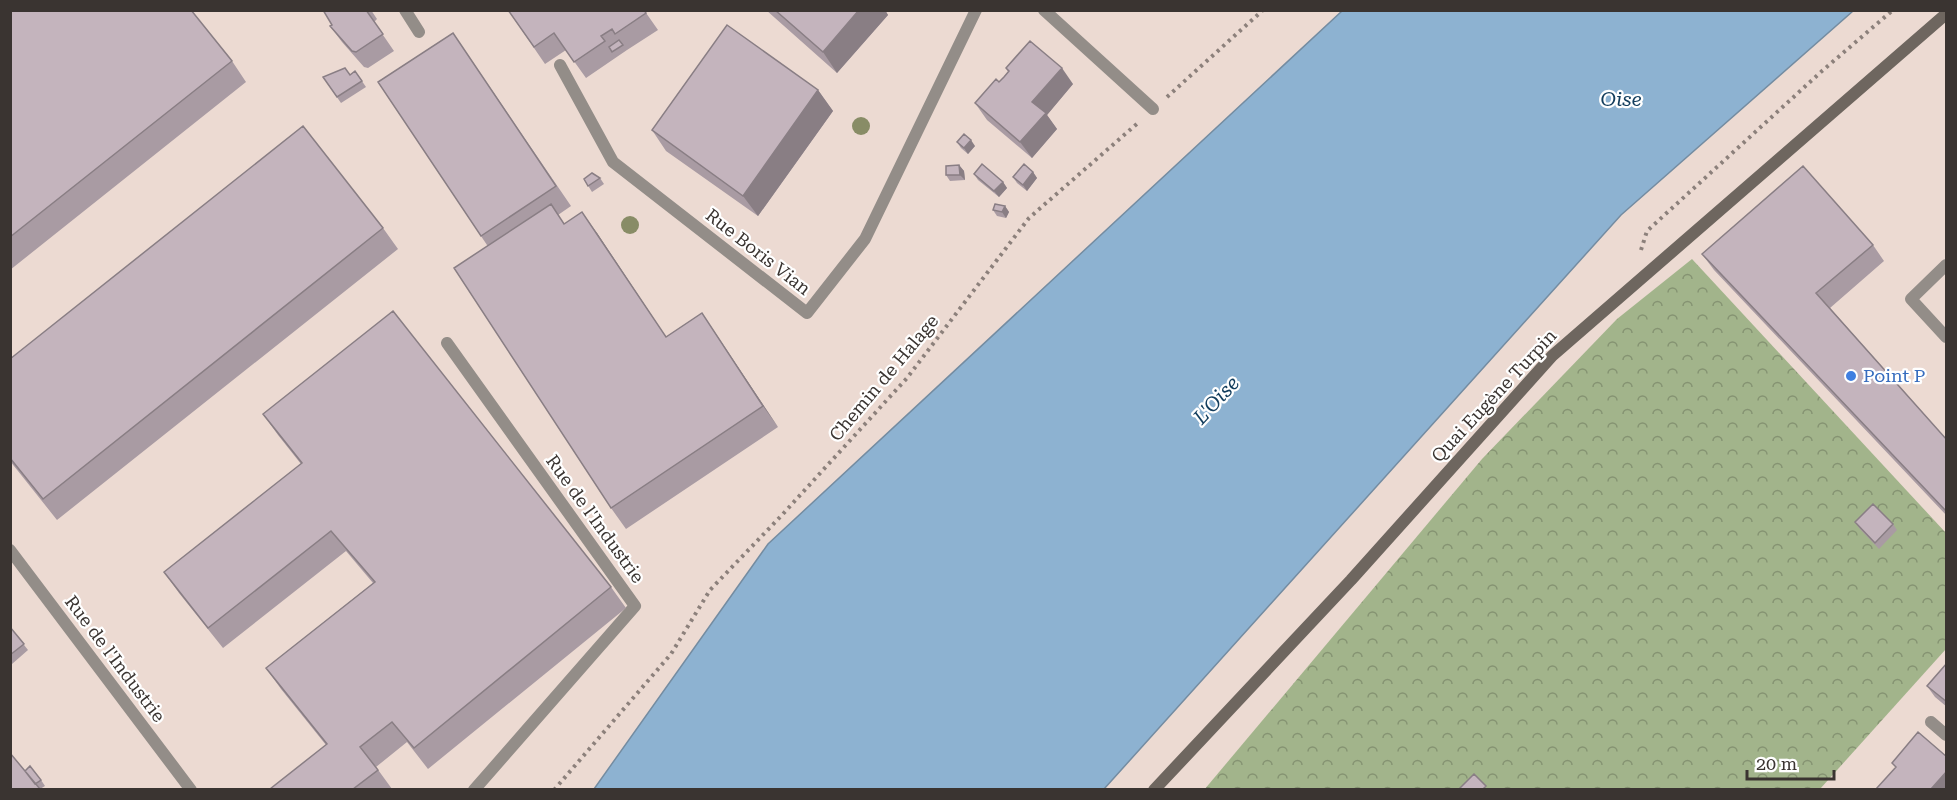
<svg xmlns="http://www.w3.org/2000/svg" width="1957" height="800" font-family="'Roboto Serif',serif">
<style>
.forest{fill:url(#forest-crowns)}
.water{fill:#8db2d1;stroke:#748ca1;stroke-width:1.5}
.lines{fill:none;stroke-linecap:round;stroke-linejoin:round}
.path{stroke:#8c807b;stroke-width:4;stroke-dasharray:3 4.5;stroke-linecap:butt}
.service{stroke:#938d88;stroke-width:12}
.secondary{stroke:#6e665f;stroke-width:12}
.tree{fill:#888c66}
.wall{fill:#a99ba3}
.shaded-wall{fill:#897e84}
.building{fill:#c4b4bd;stroke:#897e84;stroke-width:1.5}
.shop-dot{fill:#3f7fe0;stroke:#fff;stroke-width:2}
.labels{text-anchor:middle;stroke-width:4.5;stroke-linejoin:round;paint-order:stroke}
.street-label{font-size:18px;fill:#3a3431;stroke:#fff}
.shop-label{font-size:18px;fill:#366cbe;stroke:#fff;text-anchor:start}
.water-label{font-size:20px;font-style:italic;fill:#123d5d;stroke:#fff}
</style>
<defs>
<pattern id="forest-crowns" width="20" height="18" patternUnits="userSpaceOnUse" patternTransform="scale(1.5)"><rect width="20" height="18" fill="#a2b48b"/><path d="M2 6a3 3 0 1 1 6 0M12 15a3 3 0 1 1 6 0" fill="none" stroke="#859372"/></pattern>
</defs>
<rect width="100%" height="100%" fill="#ecdad2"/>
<path class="forest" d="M1692 259 1946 533V649L1820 789 1204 790 1482 459 1617 319Z"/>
<path class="water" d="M1342 11H1853L1621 215 1104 789H594L768 544Z"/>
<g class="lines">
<path class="path" d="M1167 97 1263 10
M1641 250 1647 231 1822 71 1893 10
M554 790 671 654 710 590 782 515 907 378 1029 218 1139 122"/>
<path class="service" d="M405 10 419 32
M1044 10 1153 109
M560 65 613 162 807 313 865 239 976 10
M1946 265 1911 299 1946 337
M447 343 635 606 474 790
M10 550 191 790
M1931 722 1946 735"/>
<path class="secondary" d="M1154 790 1351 580 1552 356 1946 14"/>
</g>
<g class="tree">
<circle cx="861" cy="126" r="9"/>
<circle cx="630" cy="225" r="9"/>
</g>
<path class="wall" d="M10 10 232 61 246 82 10 270Z
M323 10H371L377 19 374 22 394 51 368 68 364 67 342 42 330 26 332 25Z
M508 10H644L658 30 627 50 626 49 627 50 586 78 566 50 545 64Z
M766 10H885L888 15 837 73Z
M453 33 571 206 558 215 564 223 597 233 666 337 702 313 778 427 626 529 611 508 487 245 378 82Z
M1006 68 1073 84 1047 115 1057 129 1032 158 987 120 975 103 999 82 1008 72Z
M355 71 366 87 341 103 323 77 350 75Z
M818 90 833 111 758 216 666 151 652 130Z
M957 142 975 146 968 154 961 148Z
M959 165 964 171 965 180 950 181 946 175Z
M1033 172 1037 178 1027 191 1017 183 1013 177Z
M974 174 1003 182 1007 188 999 197 978 180Z
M600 178 604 184 592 192 584 179Z
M1005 206 1009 212 1006 218 997 216 993 210Z
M383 228 398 249 57 520 10 461V359Z
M1873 245 1884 261 1830 308 1947 440V516L1714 270 1702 254Z
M263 414 611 587 626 608 428 769 407 742 376 767 392 789H270L326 745 281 689 266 668 373 583 346 551 223 648 179 593 164 572 301 464 278 435Z
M1855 522 1893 524 1897 530 1879 549 1859 528Z
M10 627 28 650 12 664 10 662Z
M1947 663V707L1935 697 1927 686Z
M25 771 41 780 45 786 40 789Z"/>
<path class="shaded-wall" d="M859 10H885L888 15 837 73 823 52Z
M1062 68 1073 84 1047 115 1057 129 1032 158 1020 142 1032 102Z
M818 90 833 111 758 216 743 196Z
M971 140 975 146 968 154 964 148Z
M959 165 964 171 965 180 960 175Z
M1033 172 1037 178 1027 191 1023 185Z
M1003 182 1007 188 999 197 994 191Z
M1005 206 1009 212 1006 218 1002 212Z
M582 212 597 233 680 358 666 337Z
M702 313 778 427 763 406Z
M1947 771V789H1931Z"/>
<path class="building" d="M10 10H191L232 61 10 237Z
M323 10H366L383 34 356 52 352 51 330 26 332 25Z
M508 10H644L646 13 615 34 612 29 601 36 605 41 574 62 554 33 534 47Z
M775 10H859L823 52Z
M727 25 818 90 743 196 652 130Z
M453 33 556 186 481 236 378 82Z
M619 40 623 45 612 52 609 47Z
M1030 41 1062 68 1032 102 1046 113 1020 142 975 103 996 79 999 82 1004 77 1009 71 1006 68Z
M345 68 350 75 355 71 362 81 337 97 323 77Z
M303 126 383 228 43 499 10 458V359Z
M964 134 971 140 964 148 957 142Z
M982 164 1003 182 994 191 974 174Z
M1024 164 1033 172 1023 185 1013 177Z
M959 165 960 175H946V166Z
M1803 166 1873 245 1816 293 1947 440V512L1702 254Z
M592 173 600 178 588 186 584 179Z
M551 204 564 224 582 212 666 337 702 313 763 406 611 508 454 268Z
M995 204 1005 206 1002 212 993 210Z
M393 311 611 587 414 748 392 722 360 747 378 770 353 789H270L327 744 266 668 375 582 331 531 208 628 164 572 302 463 263 414Z
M1873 504 1893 524 1875 543 1855 522Z
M10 627 24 644 10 655Z
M1947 663V702L1927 686Z
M1918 732 1947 757V771L1931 789H1876L1896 767 1892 763Z
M10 753 40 789H10Z
M30 766 41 780 35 784 25 771Z
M1474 774 1486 786 1483 789H1459Z"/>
<circle class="shop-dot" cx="1851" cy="376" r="6"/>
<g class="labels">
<g class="street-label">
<text transform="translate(758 252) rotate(38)" y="6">Rue Boris Vian</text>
<text transform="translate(884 378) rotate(-50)" y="6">Chemin de Halage</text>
<text transform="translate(1494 396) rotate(-47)" y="6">Quai Eugène Turpin</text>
<text transform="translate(595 519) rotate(54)" y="6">Rue de l'Industrie</text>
<text transform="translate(115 659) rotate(53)" y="6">Rue de l'Industrie</text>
</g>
<g class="shop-label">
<text x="1863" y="382">Point P</text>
</g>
<g class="water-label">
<text x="1621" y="106">Oise</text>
<text transform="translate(1216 400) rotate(-47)" y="7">L'Oise</text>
</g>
</g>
<rect width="1957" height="800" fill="none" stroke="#3a3431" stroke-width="24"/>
<path d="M1747 770v9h87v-9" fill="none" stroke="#3a3431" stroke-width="3"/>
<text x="1756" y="770" font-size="18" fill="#3a3431" stroke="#ffffff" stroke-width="4.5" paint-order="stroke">20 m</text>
</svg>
